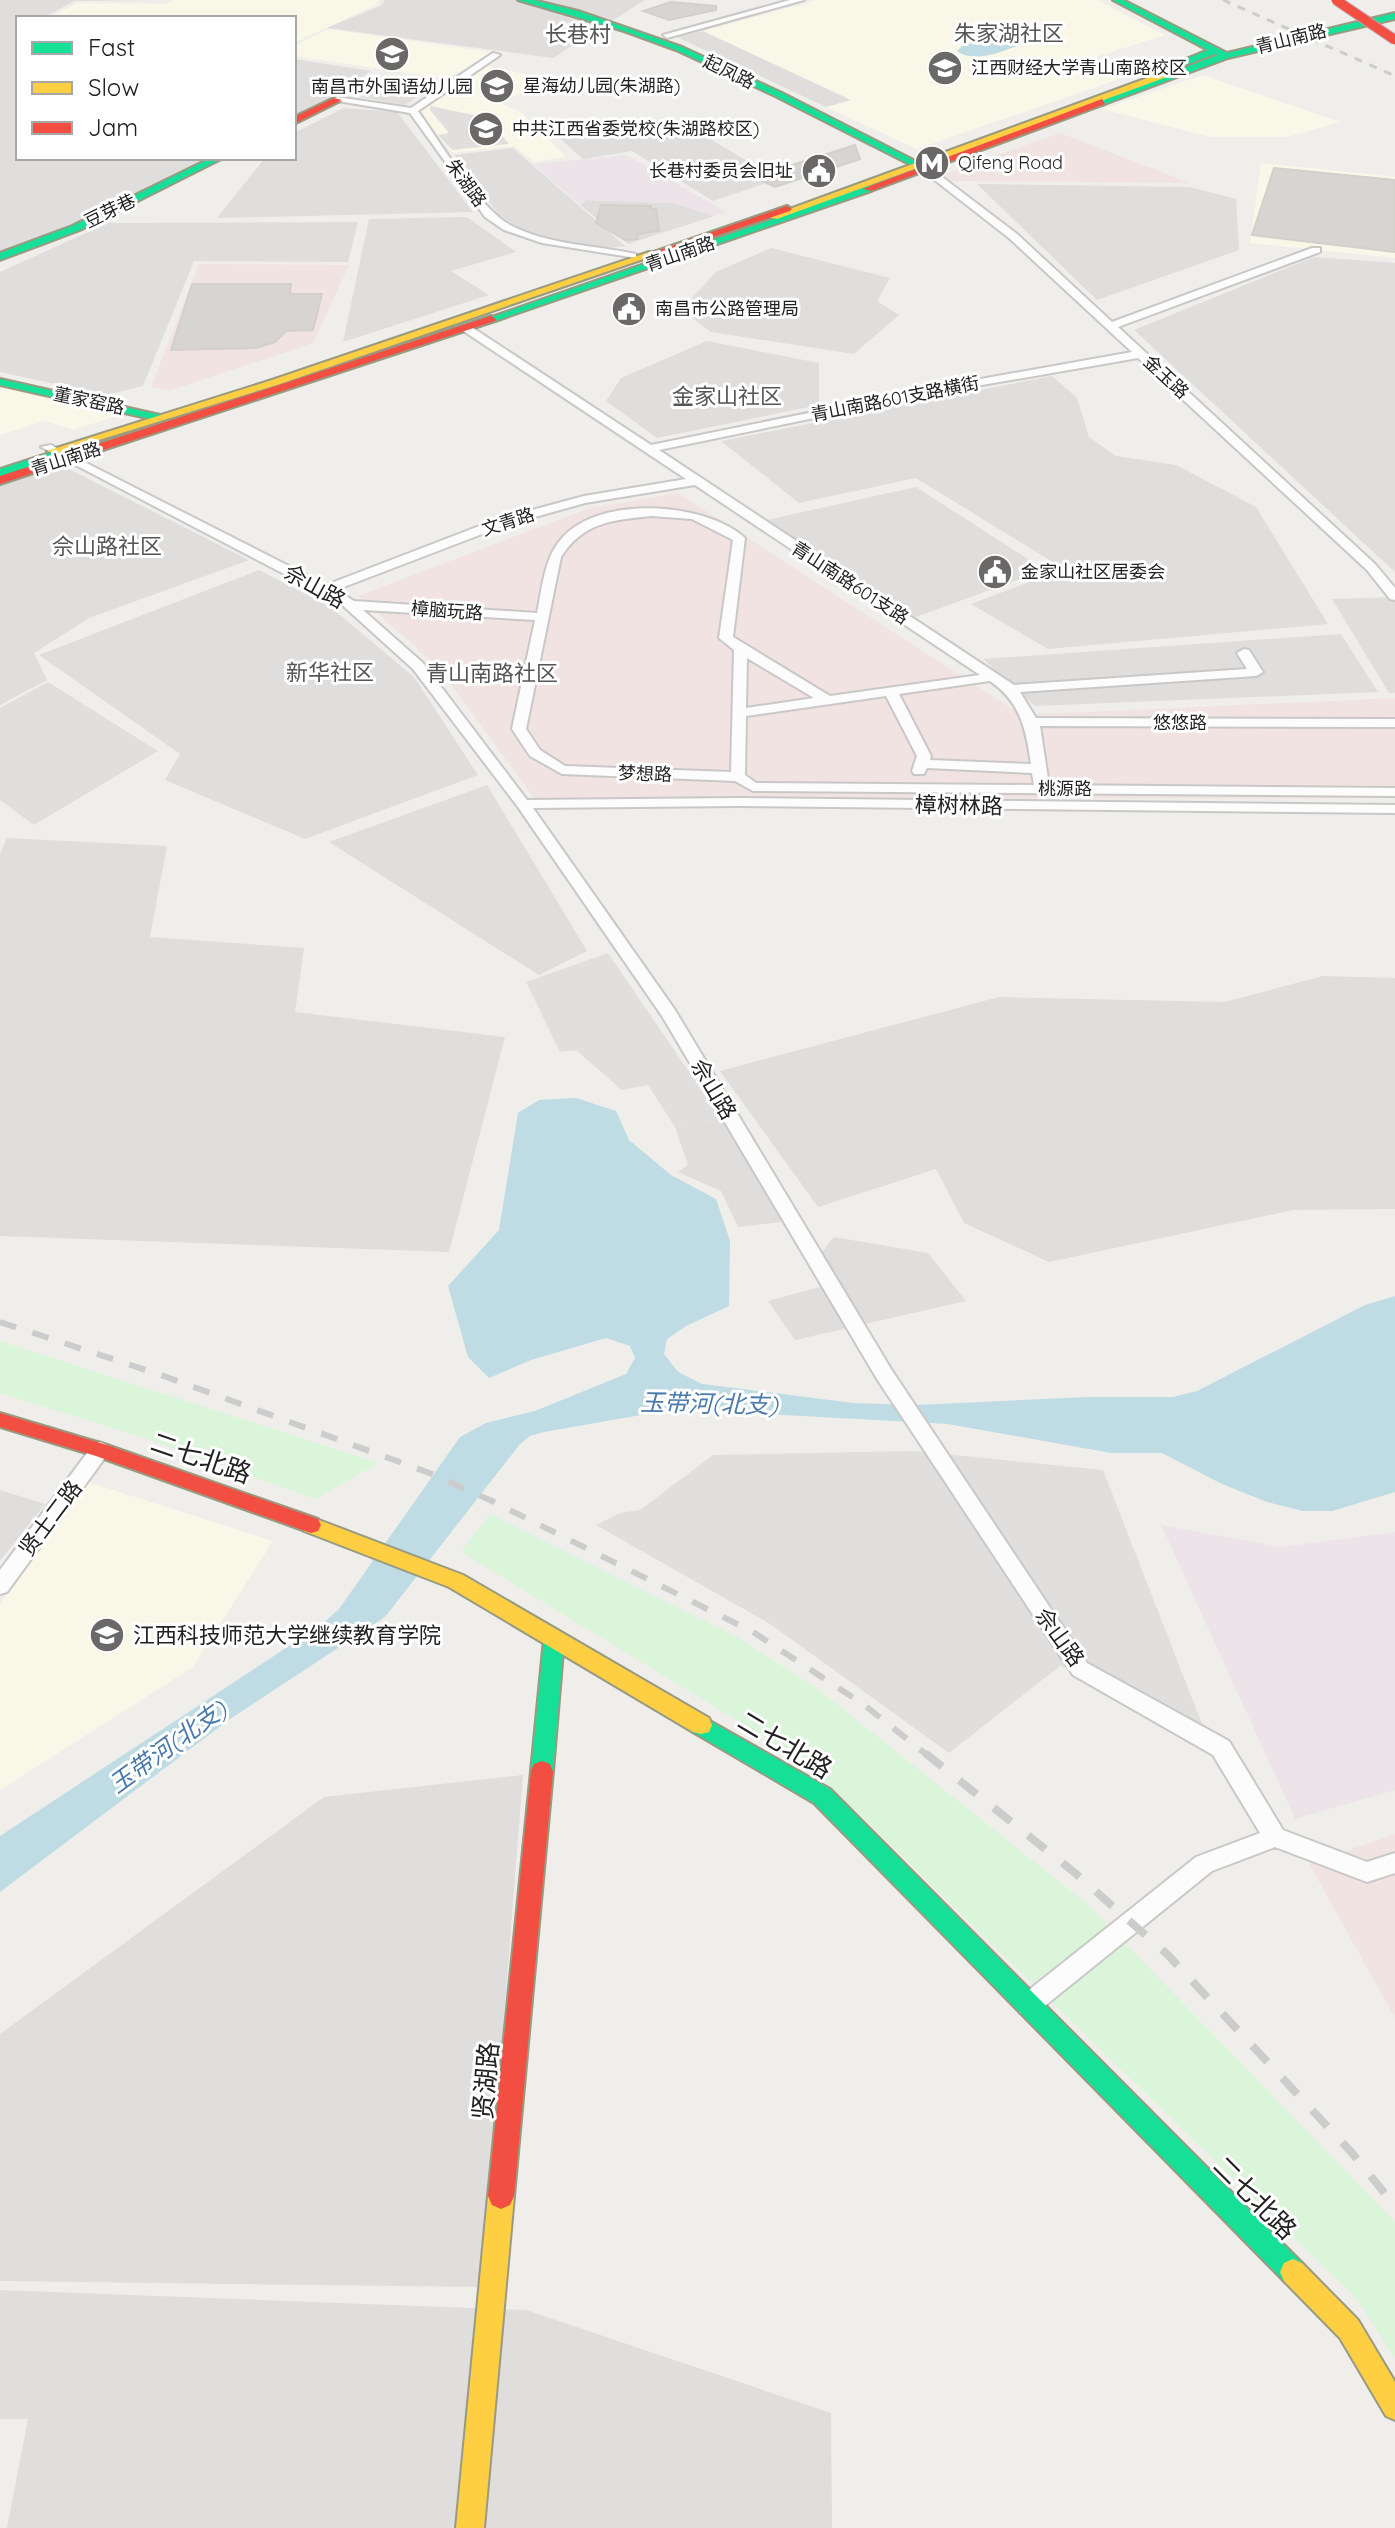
<svg xmlns="http://www.w3.org/2000/svg" width="1395" height="2528" font-family="Quicksand,'Noto Sans SC',sans-serif">
<style>
.residential{fill:#dfdedc}
.commercial{fill:#f1e3e1}
.industrial{fill:#ede4e9}
.education{fill:#f8f7e8}
.park{fill:#daf5da}
.parking{fill:#e0dfde}
.water{fill:#bfdbe3}
.building{fill:#d7d4d2;stroke:#d3d0cc;stroke-width:2}
.lines{fill:none;stroke-linecap:round;stroke-linejoin:round}
.street-casing{stroke:#c9c8c7;stroke-width:4}
.fast-casing{stroke:#999a82;stroke-width:4}
.slow-casing{stroke:#999a82;stroke-width:4}
.jam-casing{stroke:#999a82;stroke-width:4}
.street{fill:#fdfcfc;fill-rule:evenodd}
.fast{fill:#16e098;fill-rule:evenodd}
.slow{fill:#ffcf43;fill-rule:evenodd}
.jam{fill:#f24e42;fill-rule:evenodd}
.rail-far2{stroke:#ccc;stroke-width:3;stroke-dasharray:8 8;stroke-linecap:butt}
.rail-far1{stroke:#ccc;stroke-width:6;stroke-dasharray:17 17;stroke-linecap:butt}
.rail{stroke:#ccc;stroke-width:8;stroke-dasharray:22 22;stroke-linecap:butt}
.jam-bridge-casing{stroke:#c5a2ac;stroke-width:11;stroke-linecap:butt}
.jam-bridge{stroke:#f24e42;stroke-width:9}
.labels{text-anchor:middle;stroke-width:6;stroke-linejoin:round;paint-order:stroke}
.far-street-label{font-size:18px;fill:#222;stroke:#fff}
.far-poi-label{font-size:18px;fill:#222;stroke:#fff;text-anchor:start}
.far-quarter-label{font-size:22px;fill:#555;stroke:#fff}
.street-label{font-size:22px;fill:#222;stroke:#fff}
.poi-label{font-size:22px;fill:#222;stroke:#fff;text-anchor:start}
.water-label{font-size:24px;font-style:italic;fill:#4a7aab;stroke:#fff}
.near-street-label{font-size:26px;fill:#222;stroke:#fff}
</style>
<rect width="100%" height="100%" fill="#f0eeeb"/>
<path class="residential" d="M0 0H166L75 1 42 18H18V158H217L72 225 0 253Z
M385 0H645L553 58 327 28 380 6Z
M703 31 853 100 826 107 677 37Z
M294 59 371 71 294 122Z
M344 108 397 112 473 212 217 218 265 158H294V133Z
M686 125 778 179 713 201 632 151 583 159 555 134Z
M513 148 625 246 611 248 548 238 521 229 499 215 454 155Z
M977 184 1190 187 1236 199 1239 250 1097 300Z
M586 200 673 203 714 216 628 244 580 205Z
M467 217 516 252 451 271 489 295 343 342 369 219Z
M358 222 348 262 194 261 143 386 106 395 0 372V272L108 223Z
M771 248 890 278 877 301 899 315 854 354 711 332 681 310 716 272Z
M1314 257 1395 263V572L1134 330Z
M707 341 819 363V405L657 438 606 401 621 378Z
M1052 376 1077 398 1089 437 1116 456 1176 465 1256 507 1328 624 1048 649 971 604 1064 569 916 478 799 503 721 441Z
M59 464 249 560 89 618 34 653 47 680 0 705V484Z
M916 487 1045 570 916 617 767 520Z
M259 570 329 606 414 677 478 775 305 839 165 780 180 754 39 655Z
M1395 597V693H1389L1332 599Z
M1341 634 1378 692 1035 706 983 659Z
M487 785 587 951 539 975 329 842Z
M7 838 167 846 150 937 304 948 295 1012 505 1037 449 1252 0 1236V854Z
M1323 976 1395 978V1209L1293 1210 1049 1262 964 1223 936 1169 818 1207 720 1071 999 997 1225 1002Z
M722 1120 783 1222 738 1227 721 1191 678 1172 688 1165 675 1127Z
M834 1237 928 1253 966 1301 795 1340 768 1301 838 1282 821 1253Z
M0 1490 45 1504 0 1561Z
M523 1775 483 2287 0 2281V2034L324 1797Z
M0 2290 526 2310 831 2413 832 2528H7L28 2419H0Z"/>
<path class="commercial" d="M1060 133 1190 183 948 181 941 175Z
M199 264 349 265 313 343 169 391 151 387Z
M678 493 1022 715 1395 698V798L535 799 438 667 358 596 587 509Z
M1395 1834V2018L1309 1864Z"/>
<path class="industrial" d="M627 155 726 212 714 216 673 203 586 200 580 205 533 164Z
M1161 1525 1281 1547 1395 1532V1790L1295 1819Z"/>
<path class="education" d="M172 0H379L375 5 294 43V18H49L77 3 165 4Z
M817 0H1097L1165 35 1086 60 1128 76 917 149 826 107 851 100 703 31Z
M328 29 493 52 447 79 294 56V46Z
M487 66 552 80 499 103 521 112 566 157 534 162 514 146 452 153 420 112 434 99 449 93Z
M1203 75 1340 122 1287 137H1210L1102 109Z
M1261 163 1395 177V258L1250 243Z
M0 385 126 413 73 430 45 421 0 435Z
M88 1482 273 1541 193 1667 0 1790V1604Z"/>
<path class="park" d="M0 1341 379 1463 315 1499 150 1440 0 1393Z
M490 1514 737 1637 814 1686 1086 1903 1395 2222V2358L1355 2297 804 1761 461 1552Z"/>
<path class="parking" d="M428 79 444 80 405 105 360 97 378 86Z
M431 106 487 118 509 144 452 150 438 135 449 133 430 110Z
M48 682 158 751 34 825 0 800V708Z
M608 953 722 1120 675 1127 648 1085 622 1090 576 1050 560 1052 526 982Z
M915 1451 1103 1470 1202 1724 1060 1666 949 1753 770 1624 596 1525 620 1513 640 1510 713 1455Z"/>
<path class="water" d="M993 36 1027 39V42C1008 49 975 65 957 51L963 45Z
M576 1098 616 1111 629 1140 671 1175 716 1199 730 1241 729 1306 686 1326 667 1339 664 1354 678 1372 702 1384 853 1403 917 1405 1088 1397H1173L1197 1391 1365 1305 1395 1296V1492L1332 1511H1303L1267 1502 1222 1484 1162 1453H1111L948 1424 675 1409 544 1432 530 1436 520 1444 385 1617 230 1719 0 1892V1836L321 1625 339 1609 460 1437 486 1423 535 1411 626 1374 635 1358 630 1346 606 1338 531 1360 489 1378 468 1357 448 1286 499 1230 518 1113 539 1100Z"/>
<path class="building" d="M671 2 716 6V10L669 20 643 11Z
M855 145 860 159 775 187 754 177Z
M1274 168 1395 180V252L1252 235Z
M601 205 651 206V209H656L659 231 637 234 638 239 625 240 596 223Z
M192 284H291L290 294H322L313 330 286 331 275 342 256 348 171 350Z"/>
<g class="lines">
<g class="street-casing">
<path id="street" d="M790 0H804L667 38 663 35Z
M493 53 500 55 418 111C440 142 479 208 510 225 547 245 595 245 636 254V258L542 243 504 230 485 217 410 113 332 100 337 97 411 108Z
M923 167H929L1017 234 1112 322 1312 248H1320V252L1118 327 1375 564 1395 588V600L1390 599 1367 570 1138 358 936 393 659 450 1014 685 1247 669 1237 653 1244 649 1249 650 1263 672 1256 676 1020 692 1036 718 1395 719V727L1040 726 1049 785 1395 788V796L753 791 735 781 562 774 530 756 512 729 535 620 363 610 423 663 527 800 738 798 1395 805V813L738 806 533 808 675 1010 891 1369 1087 1663 1229 1741 1283 1830 1367 1862 1395 1853V1873L1367 1882 1275 1847 1212 1871 1036 2013 1028 2016 1020 2013 1016 2005 1020 1997 1196 1857 1260 1833 1213 1755 1073 1675 877 1379 662 1016 518 807 413 669 340 603 41 447 51 445 326 585 495 520 584 496 686 479 462 330V326H470L651 445 936 387 1132 352 1009 238 923 171ZM695 485 980 675 830 696 733 637 745 538C704 501 593 494 558 543 544 562 542 589 537 613L354 601 336 590 503 526 585 503ZM651 516 692 519 733 540 719 638 734 650 731 772 565 766 540 750 526 729 561 557C583 522 613 520 651 516ZM747 658 814 698 746 708ZM990 681C1021 702 1026 730 1031 764L930 760 931 756 899 694ZM886 696 917 756 912 771 914 774H924L927 768 1032 773 1034 785 756 783 745 775 746 716Z
M100 1442 107 1445 110 1450 107 1455 7 1592 0 1594V1570L93 1445Z"/>
</g>
<g class="fast-casing">
<path id="fast" d="M518 0H533L578 11 682 47 782 93 931 169 923 171 775 96 676 50 624 31Z
M1113 0H1123L1227 53 1395 13V19L1228 58 1102 105 1099 100 1218 55 1215 54 1152 77V73L1208 50Z
M211 158H223L80 230 0 260V253L72 226Z
M868 186 873 189 871 191 495 321 486 319Z
M0 379 160 415 166 418 160 421 0 385Z
M71 446 77 450 75 452 0 477V469Z
M554 1630 561 1633 564 1639 553 1771 550 1778 542 1781 534 1778 531 1771 544 1639 547 1633Z
M701 1716 830 1789 1302 2263 1306 2272 1302 2281 1293 2285 1284 2281 814 1803 693 1732 690 1725 693 1718Z"/>
</g>
<g class="slow-casing">
<path id="slow" d="M1172 69 1175 74 777 219 768 217Z
M649 252 658 254 280 384 57 453 47 451 272 380Z
M311 1517 463 1575 709 1718 712 1725 709 1732 701 1734 693 1732 449 1587 304 1531 301 1525 304 1519Z
M501 2183 510 2187 514 2196 484 2528H456L488 2196 492 2187Z
M1293 2259 1302 2263 1358 2320 1395 2382V2420L1386 2416 1340 2338 1284 2281 1280 2272 1284 2263Z"/>
</g>
<g class="jam-casing">
<path id="jam" d="M334 98 342 100 294 124V117Z
M1102 99 1105 104 871 191 863 189Z
M787 206 792 209 790 211 657 256 648 254Z
M491 316 496 319 495 321 0 484V476Z
M0 1413 107 1445 318 1519 321 1525 318 1531 311 1533 96 1456 0 1427Z
M542 1761 550 1764 553 1771 514 2196 510 2205 501 2209 492 2205 488 2196 531 1771 534 1764Z"/>
</g>
<use href="#street" class="street"/>
<use href="#fast" class="fast"/>
<use href="#slow" class="slow"/>
<use href="#jam" class="jam"/>
<path class="rail-far2" d="M1223 0 1395 76"/>
<path class="rail-far1" d="M0 1322 161 1375 427 1472 492 1501 753 1632 863 1704 927 1755"/>
<path class="rail" d="M925 1753 1075 1873 1168 1955 1352 2153 1395 2206"/>
<g class="jam-bridge-casing">
<path id="jam-bridge" d="M1336 0 1395 40"/>
</g>
<use href="#jam-bridge" class="jam-bridge"/>
</g>
<defs>
<g id="school-disc" transform="scale(1.8)"><circle r="9.5" fill="#6a6968" stroke="#fff"/><path d="M0-5L7-2L0 1L-7-2ZM-4 1L0 2.5L4 1V4Q0 6-4 4Z" fill="#fff"/></g>
<g id="university-disc" transform="scale(1.8)"><circle r="9.5" fill="#6a6968" stroke="#fff"/><path d="M0-5L7-2L0 1L-7-2ZM-4 1L0 2.5L4 1V4Q0 6-4 4Z" fill="#fff"/></g>
<g id="metro-disc" transform="scale(1.8)"><circle r="9.5" fill="#6a6968" stroke="#fff"/><path d="M-5.5 5V-5H-3L0 0L3-5H5.5V5H3V-.5L0 4L-3-.5V5Z" fill="#fff"/></g>
<g id="civic-disc" transform="scale(1.8)"><circle r="9.5" fill="#6a6968" stroke="#fff"/><path d="M-.6-6.5H3V-4.5H.6V-3L4-1V1h2V6H-6V1h2V-1L-.6-3ZM-1.2 2.5V6h2.4V2.5Z" fill="#fff"/></g>
</defs>
<g fill-rule="evenodd">
<use href="#school-disc" x="392" y="54"/>
<use href="#university-disc" x="945" y="68"/>
<use href="#school-disc" x="497" y="86"/>
<use href="#university-disc" x="486" y="129"/>
<use href="#metro-disc" x="932" y="163"/>
<use href="#civic-disc" x="819" y="171"/>
<use href="#civic-disc" x="629" y="309"/>
<use href="#civic-disc" x="995" y="572"/>
<use href="#university-disc" x="107" y="1635"/>
</g>
<g class="labels">
<g class="far-street-label">
<text transform="translate(1291 39) rotate(-14)" y="6">青山南路</text>
<text transform="translate(729 72) rotate(26)" y="6">起凤路</text>
<text transform="translate(466 183) rotate(54)" y="6">朱湖路</text>
<text transform="translate(110 211) rotate(-26)" y="6">豆芽巷</text>
<text transform="translate(680 254) rotate(-19)" y="6">青山南路</text>
<text transform="translate(1166 377) rotate(43)" y="6">金玉路</text>
<text transform="translate(895 399) rotate(-11)" y="6">青山南路601支路横街</text>
<text transform="translate(89 401) rotate(12)" y="6">董家窑路</text>
<text transform="translate(66 459) rotate(-18)" y="6">青山南路</text>
<text transform="translate(508 522) rotate(-18)" y="6">文青路</text>
<text transform="translate(850 583) rotate(33)" y="6">青山南路601支路</text>
<text transform="translate(447 611) rotate(4)" y="6">樟脑玩路</text>
<text x="1180" y="729">悠悠路</text>
<text transform="translate(645 774) rotate(2)" y="6">梦想路</text>
<text x="1065" y="795">桃源路</text>
</g>
<g class="far-poi-label">
<text x="971" y="74">江西财经大学青山南路校区</text>
<text x="523" y="92">星海幼儿园(朱湖路)</text>
<text x="392" y="93" text-anchor="middle">南昌市外国语幼儿园</text>
<text x="512" y="135">中共江西省委党校(朱湖路校区)</text>
<text x="958" y="169">Qifeng Road</text>
<text x="793" y="177" text-anchor="end">长巷村委员会旧址</text>
<text x="655" y="315">南昌市公路管理局</text>
<text x="1021" y="578">金家山社区居委会</text>
</g>
<g class="far-quarter-label">
<text x="1009" y="41">朱家湖社区</text>
<text x="578" y="42">长巷村</text>
<text x="727" y="404">金家山社区</text>
<text x="107" y="554">佘山路社区</text>
<text x="330" y="680">新华社区</text>
<text x="492" y="681">青山南路社区</text>
</g>
<g class="street-label">
<text transform="translate(315 586) rotate(29)" y="8">佘山路</text>
<text transform="translate(959 805) rotate(1)" y="8">樟树林路</text>
<text transform="translate(714 1089) rotate(59)" y="8">佘山路</text>
<text transform="translate(50 1518) rotate(-53)" y="8">贤士二路</text>
<text transform="translate(1060 1637) rotate(54)" y="8">佘山路</text>
</g>
<g class="poi-label">
<text x="133" y="1643">江西科技师范大学继续教育学院</text>
</g>
<g class="water-label">
<text transform="translate(709 1404) rotate(1)" y="8">玉带河(北支)</text>
<text transform="translate(168 1747) rotate(-36)" y="8">玉带河(北支)</text>
</g>
<g class="near-street-label">
<text transform="translate(201 1458) rotate(19)" y="9">二七北路</text>
<text transform="translate(785 1745) rotate(31)" y="9">二七北路</text>
<text transform="translate(486 2081) rotate(-85)" y="9">贤湖路</text>
<text transform="translate(1255 2198) rotate(45)" y="9">二七北路</text>
</g>
</g>
<rect x="16" y="16" width="280" height="144" fill="#ffffff" stroke="#a7a7a7" stroke-width="2"/>
<rect x="32" y="42" width="40" height="12" fill="#16e098" stroke="#a7a7a7" stroke-width="2"/>
<text x="88" y="56" font-size="24" fill="#222222">Fast</text>
<rect x="32" y="82" width="40" height="12" fill="#ffcf43" stroke="#a7a7a7" stroke-width="2"/>
<text x="88" y="96" font-size="24" fill="#222222">Slow</text>
<rect x="32" y="122" width="40" height="12" fill="#f24e42" stroke="#a7a7a7" stroke-width="2"/>
<text x="88" y="136" font-size="24" fill="#222222">Jam</text>
</svg>
